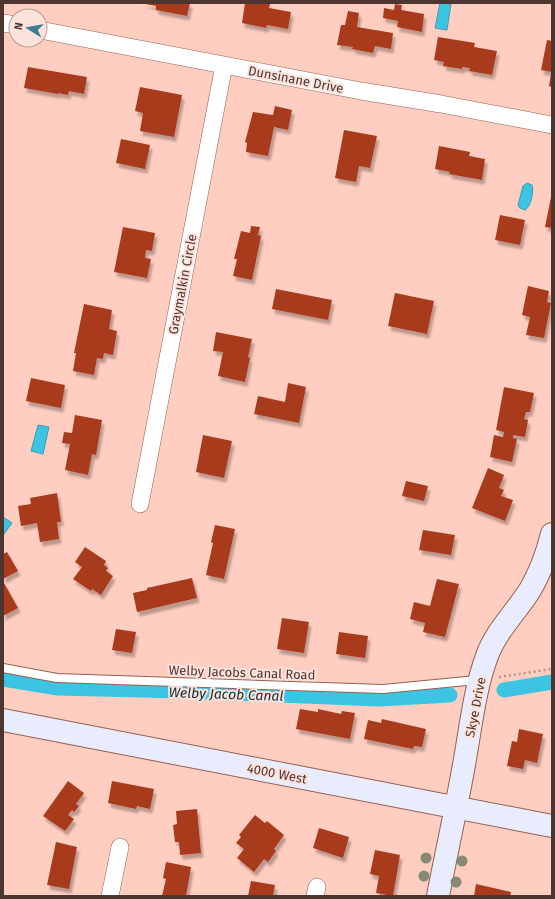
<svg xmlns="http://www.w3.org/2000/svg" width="555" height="899" font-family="'Fira Sans',sans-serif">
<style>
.water{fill:#3cc5e2;stroke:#419aad}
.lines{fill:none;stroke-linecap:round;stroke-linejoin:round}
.canal{stroke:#3cc5e2;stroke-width:15}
.building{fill:#a83a1e;filter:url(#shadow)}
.lane-casing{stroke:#946052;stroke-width:10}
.street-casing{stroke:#946052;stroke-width:18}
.secondary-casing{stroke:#946052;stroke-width:24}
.path{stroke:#b99187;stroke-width:2.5;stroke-dasharray:2 3;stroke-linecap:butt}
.lane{stroke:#fff;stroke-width:8}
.street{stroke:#fff;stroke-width:17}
.secondary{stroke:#e9ecfc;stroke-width:22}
.tree{fill:#858a75}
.labels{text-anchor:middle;stroke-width:4;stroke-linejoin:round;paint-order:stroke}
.street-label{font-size:13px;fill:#4e3630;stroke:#fbe2db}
.water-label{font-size:14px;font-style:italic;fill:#132f36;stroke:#fbe2db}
</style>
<defs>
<filter id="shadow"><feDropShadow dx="2.5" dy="4.5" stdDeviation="1" flood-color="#0004"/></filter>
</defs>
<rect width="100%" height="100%" fill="#ffcec1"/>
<path class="water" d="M440 3 451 4 447 30 435 28Z
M527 183 532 185C534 191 531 207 525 210L520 208 518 205 523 186Z
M38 425 49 427 43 454 31 451Z
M3 517 12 523 4 534 3 533Z"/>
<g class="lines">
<path class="canal" d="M3 679 58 688 180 691 379 699 450 695
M504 690 552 682"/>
</g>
<path class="building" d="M141 3H190L187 16 156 10V6Z
M245 3 270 4 269 8 291 12 288 29 267 25 266 28 242 23Z
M395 4 402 5 401 10 424 14 422 32 397 27 398 21 383 18 384 8 394 10Z
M348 11 359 13 357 27 393 33 391 49 375 46 373 53 352 49 353 47 337 45 341 25H345Z
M438 37 475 43 474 47 497 51 492 75 469 71 470 68 462 67V69L443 66 444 62 434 60Z
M547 40 552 41V72L541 70Z
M28 67 87 77 84 94 69 91 68 95 58 93V94L24 88Z
M551 74H552V87L549 86Z
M140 87 182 95 174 137 140 131 143 113 135 111Z
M275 106 292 110 288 130 274 127 268 156 246 152 247 143 245 142 253 112 273 115Z
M344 130 377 136 370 168 359 166 356 182 335 178Z
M121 139 150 145 145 169 116 163Z
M439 146 470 152 469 156 485 159 482 180 449 174 450 172 435 169Z
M551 197H552V228L545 227Z
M500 215 525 220 520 245 495 240Z
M251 226 260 227 258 235 261 236 252 280 233 276 237 259H234L241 231 250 233Z
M123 227 155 233 152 251 146 250 145 258 151 259 147 278 114 272Z
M528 286 549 291 547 302 551 303 544 338 526 335 530 317 522 315Z
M276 289 332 300 328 320 272 309Z
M395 293 434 301 427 334 388 326Z
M84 304 112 310 109 329 117 331 113 355 104 353 103 359 97 358 94 375 73 371 76 353H74Z
M216 332 252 339 248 357 250 358 245 382 218 376 223 352 213 351Z
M31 378 65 385 61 408 26 401Z
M288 383 306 387 299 423 254 414 258 396 285 402Z
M504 387 534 393 530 412H526L524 419 528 420 525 437 513 435V438L517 439 512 462 490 457 494 435 503 437 504 432 496 430Z
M75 415 102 420 96 455 92 454 88 475 65 470 70 444 62 443 64 432 72 433Z
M203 435 232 441 224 478 196 472Z
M488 468 504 475 499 488 504 490 501 496 513 500 505 521 472 508Z
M406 481 428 486 424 501 402 496Z
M57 493 61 522H57L59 539 40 542 37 523 21 526 18 506 31 504 30 498Z
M215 525 235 529 224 579 206 575 213 543 211 542Z
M423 530 455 535 451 555 419 550Z
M85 547 106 561 104 565 108 568 106 571 113 576 101 595 92 589 91 591 73 579 82 567 75 562Z
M7 552 18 571 3 579V554Z
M192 578 197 598 137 612 133 593 147 590V588Z
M437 579 459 584 445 637 423 632 425 623 410 619 414 602 430 606Z
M4 583 18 608 3 616V584Z
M282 618 309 622 304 653 277 649Z
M116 629 136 632 132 653 112 650Z
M339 632 368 636 365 658 336 654Z
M300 709 318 712V709L341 714 342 711 355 713 350 739 296 729Z
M382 719 426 729 422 747 414 746 413 749 364 739 368 720 381 723Z
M519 729 543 734 537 763 525 760 523 769 507 766 512 741 517 742Z
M68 781 84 793 76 804 79 806 74 812 72 810 68 815 74 819 65 831 43 816Z
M112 781 154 789 150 809 137 806 136 809 108 803Z
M197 809 201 853 180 855 179 842H175L173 825 177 824 176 811Z
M255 815 265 823 267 821 284 835 274 849 276 851 268 862 264 859 254 872 237 858 244 849 236 843 241 837 239 835Z
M319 828 349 837 343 858 313 848Z
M56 842 77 847 69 889 47 885Z
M375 850 400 855 393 896 376 893 379 876 370 874Z
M166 862 191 867 186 896H162L166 879 163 878Z
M251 881 275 885 273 896H248Z
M476 884 511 892 510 896H474Z"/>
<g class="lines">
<g class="lane-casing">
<path id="lane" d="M3 668 57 678 383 689 477 680"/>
</g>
<g class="street-casing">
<path id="street" d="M3 23 16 25
M40 30 361 91 441 104 552 125
M140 504 224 65
M110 896 120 847
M315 896 317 887"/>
</g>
<g class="secondary-casing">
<path id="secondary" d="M3 720 552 826
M438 896C447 850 457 805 465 759 471 725 475 688 487 656 496 631 516 612 530 590 540 573 547 554 552 534"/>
</g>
<path class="path" d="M499 677 552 669"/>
<use href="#lane" class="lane"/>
<use href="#street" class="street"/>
<use href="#secondary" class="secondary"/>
</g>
<g class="tree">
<circle cx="426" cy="858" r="5.5"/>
<circle cx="462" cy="861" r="5.5"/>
<circle cx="424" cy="876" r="5.5"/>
<circle cx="456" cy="882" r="5.5"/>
</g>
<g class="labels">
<g class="street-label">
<text transform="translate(296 79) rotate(11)" y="5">Dunsinane Drive</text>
<text transform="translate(182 284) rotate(-79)" y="5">Graymalkin Circle</text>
<text transform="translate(242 672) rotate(2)" y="5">Welby Jacobs Canal Road</text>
<text transform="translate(475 707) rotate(-79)" y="5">Skye Drive</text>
<text transform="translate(277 773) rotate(11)" y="5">4000 West</text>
</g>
<g class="water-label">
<text transform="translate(226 694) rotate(2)" y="5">Welby Jacob Canal</text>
</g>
</g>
<rect width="555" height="899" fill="none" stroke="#4e3630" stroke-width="8"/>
<g transform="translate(28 28) rotate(281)"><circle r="19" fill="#fbe2db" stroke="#b69d97"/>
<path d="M0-3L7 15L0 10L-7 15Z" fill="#3a7e8e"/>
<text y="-6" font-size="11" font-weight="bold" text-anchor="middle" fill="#4e3630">N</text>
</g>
</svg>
